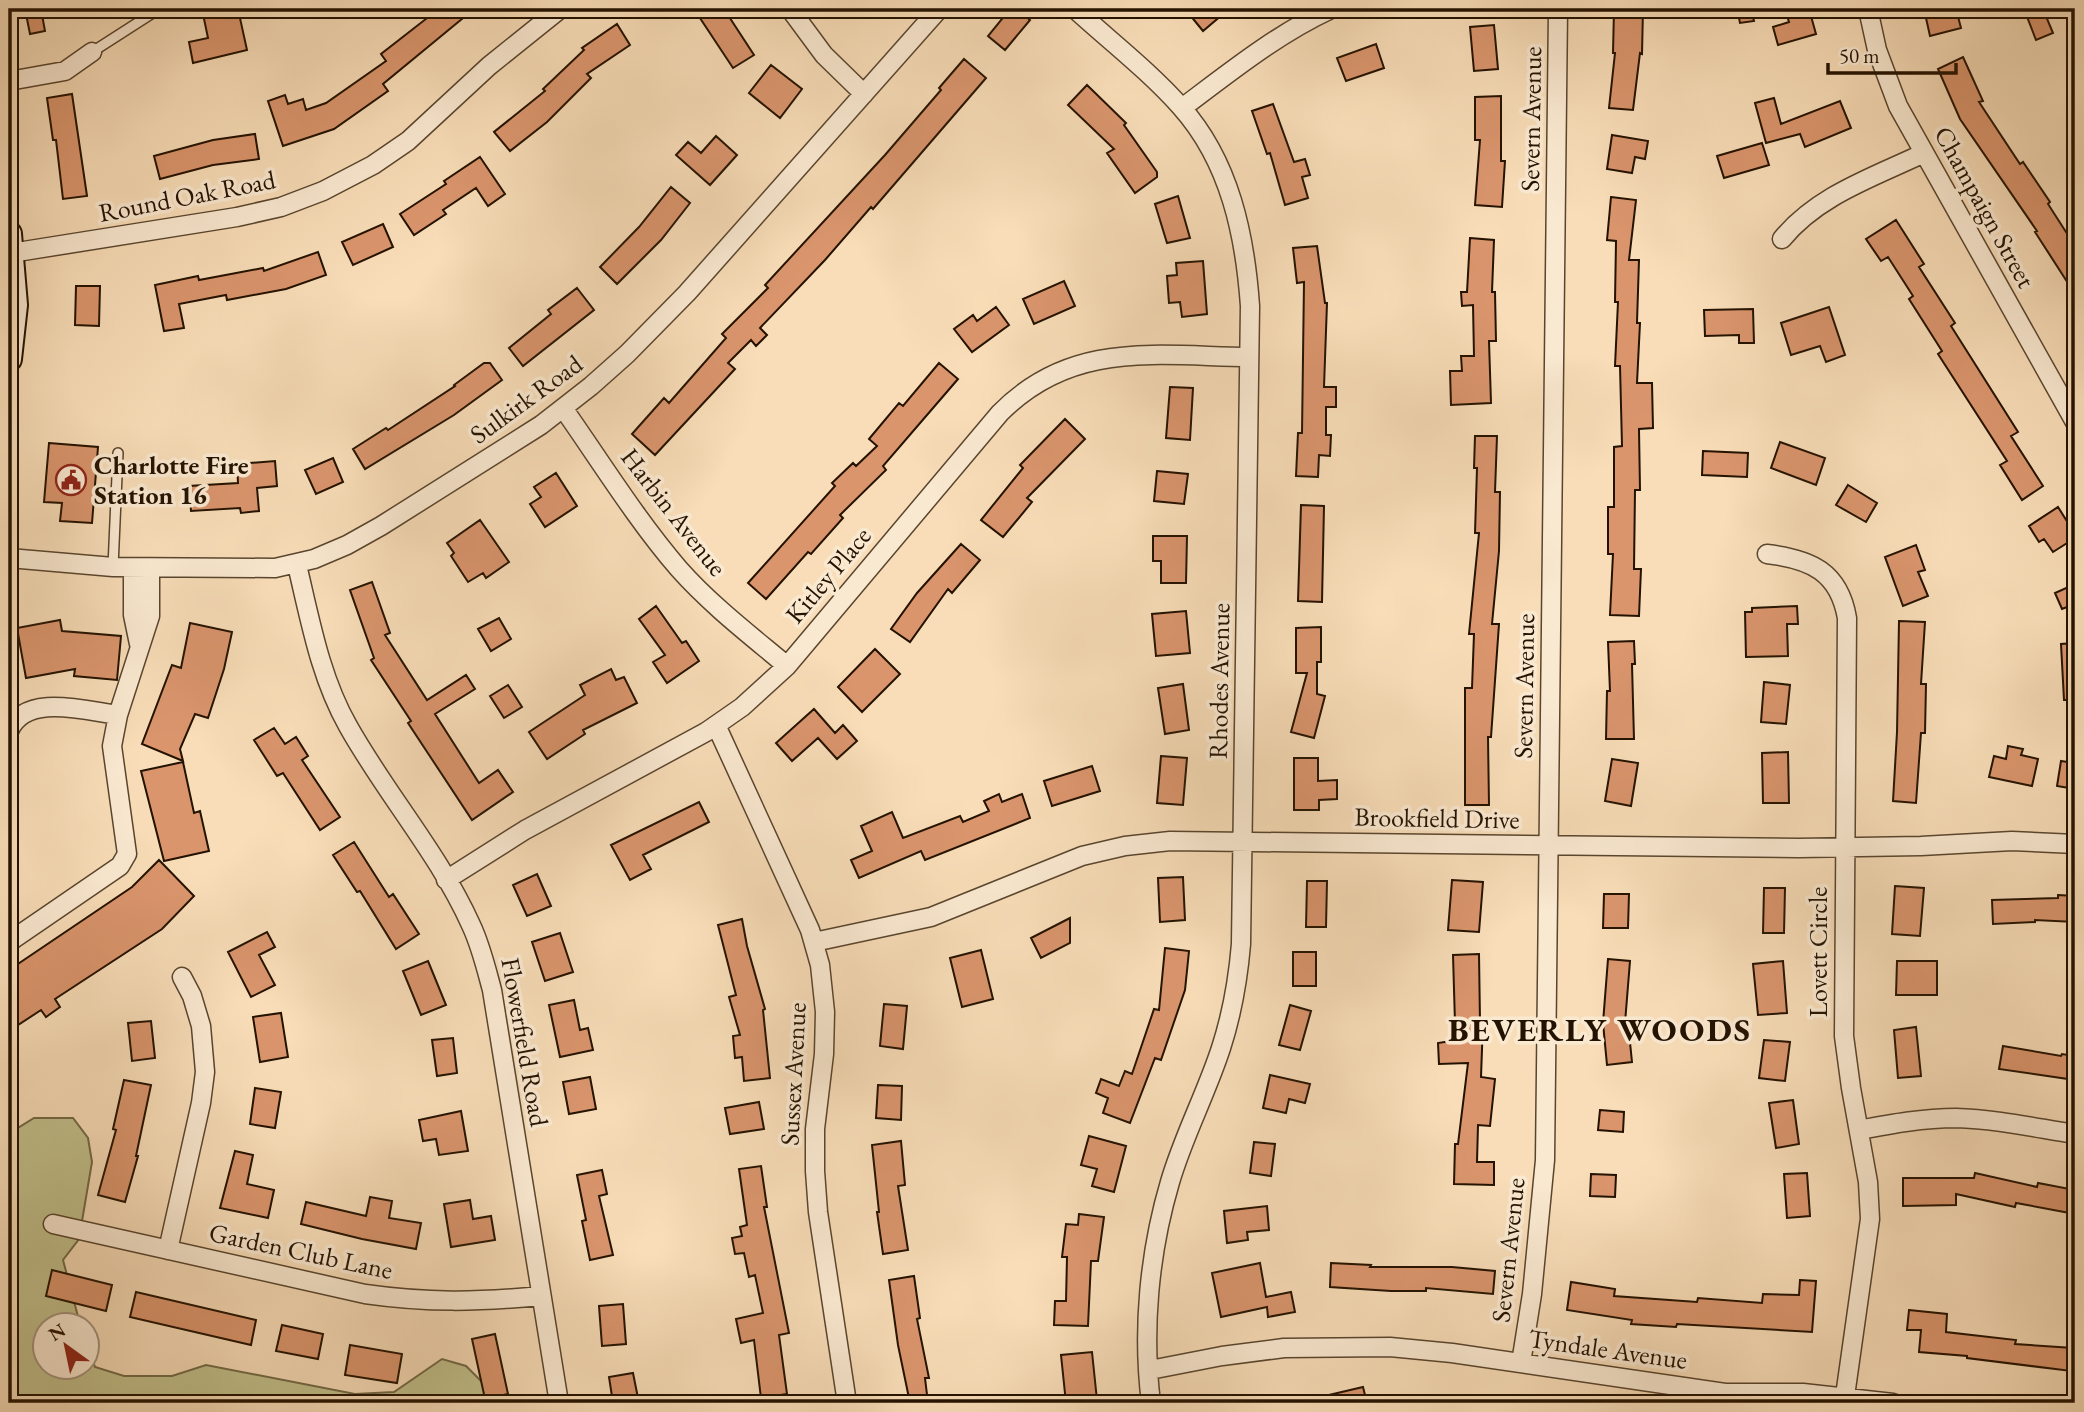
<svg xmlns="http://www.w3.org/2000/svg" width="2084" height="1412" font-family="'EB Garamond',serif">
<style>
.green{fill:#c1c08c;stroke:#726946;stroke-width:2}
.building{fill:#da956d;stroke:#241200;stroke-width:2}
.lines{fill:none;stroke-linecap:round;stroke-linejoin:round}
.lane-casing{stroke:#59452e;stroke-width:12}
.street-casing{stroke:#59452e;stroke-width:21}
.secondary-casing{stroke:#241200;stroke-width:28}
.lane{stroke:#fae9d1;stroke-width:9}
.street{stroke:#fae9d1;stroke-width:18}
.secondary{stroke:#fae9d1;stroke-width:24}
.labels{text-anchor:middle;stroke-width:7;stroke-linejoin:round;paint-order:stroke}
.street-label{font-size:26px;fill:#241200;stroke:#fae9d1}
.poi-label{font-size:26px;font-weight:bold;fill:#241200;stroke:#fae9d1;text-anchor:start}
.district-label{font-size:33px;font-weight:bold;letter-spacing:2px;fill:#241200;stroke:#fae9d1}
</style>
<rect width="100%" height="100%" fill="#f8ddb8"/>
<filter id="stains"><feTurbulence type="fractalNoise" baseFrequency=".00286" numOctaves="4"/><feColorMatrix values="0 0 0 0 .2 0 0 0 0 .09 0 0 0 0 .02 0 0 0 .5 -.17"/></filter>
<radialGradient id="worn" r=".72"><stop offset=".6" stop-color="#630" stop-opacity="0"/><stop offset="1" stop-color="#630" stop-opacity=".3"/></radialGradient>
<path class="green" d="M34 1118H73L88 1138 92 1162 79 1239 63 1260 80 1324H46V1366H88V1347L95 1367 124 1376H172L206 1365 355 1394 394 1392 442 1359 466 1366 503 1403H147L126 1396H97L95 1403H54L40 1397 9 1395V1166L18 1128Z"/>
<path class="building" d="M25 9H41L45 31 30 34Z
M224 9H238L247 50 193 63 189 42 208 38 203 14Z
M425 9H474L383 84 388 91 334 129 283 146 268 101 285 95 288 104 303 99 306 110 326 103 386 61 381 54 431 15Z
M694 9H724L754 55 733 68Z
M1010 9H1017L1030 20 1005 50 988 36Z
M1185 9H1229L1203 31Z
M1614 9H1643L1642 54 1640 53 1633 110 1609 108 1615 53H1613Z
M1737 9H1751L1754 21 1740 23Z
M1785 9H1809L1816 34 1778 45 1773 27 1789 22Z
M1924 9H1956L1961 28 1930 36Z
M2024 9H2043L2053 33 2036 40Z
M617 24 630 45 587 74 591 78 547 122 510 151 494 132 545 91 543 89 584 50 582 48Z
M1494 25 1498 69 1474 71 1470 27Z
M1376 44 1384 68 1346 81 1337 58Z
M1963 57 1983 101 1979 102 2020 164 2023 162 2050 202 2048 204 2075 246V294L2035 232 2037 231 1960 119 1938 69Z
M964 59 986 78 873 209 871 207 825 260 760 328 767 335 756 346 751 340 728 363 735 369 655 455 632 434 664 398 669 403 726 338 722 334 768 288 765 285 885 155 941 90 939 88Z
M771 65 802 89 780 118 749 93Z
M1087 85 1126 123 1124 125 1157 172V177L1135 193 1107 153 1114 149 1068 105Z
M72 94 87 196 63 199 56 140H53L47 98Z
M1501 96V161H1505L1502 207 1475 205 1480 140H1475V97Z
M1774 98 1781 124 1840 101 1851 128 1805 147 1800 134 1766 143 1755 103Z
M1273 104 1294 162 1305 159 1310 175 1302 177 1308 198 1285 205 1270 153 1267 154 1252 111Z
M255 134 259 159 213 165 160 179 154 156 213 140Z
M1612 135 1648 141 1645 159 1635 157 1632 173 1607 169Z
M716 136 737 155 710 185 676 155 688 142 701 153Z
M1762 143 1769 165 1724 178 1717 156Z
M480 157 505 194 488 206 476 188 443 210 446 214 414 235 400 214 446 184 444 181Z
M671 187 690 203 661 240 617 284 600 267 639 227Z
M1178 196 1190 238 1167 243 1155 204Z
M1611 197 1636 200 1629 260H1639L1637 323H1640L1637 383H1652L1653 428 1639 429 1640 490H1635L1634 569H1641L1639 616 1610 615 1613 554H1608V507H1614V447L1622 446 1620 366H1615L1618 302H1615L1616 241 1607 240Z
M1896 220 1924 264 1919 267 1955 323 1951 326 2018 432 2011 436 2043 486 2022 500 2000 465 2007 461 1938 354 1942 351 1909 299 1913 296 1888 257 1881 261 1866 239Z
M383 224 393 247 353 265 342 242Z
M1470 238 1494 240 1492 292H1495L1496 341H1489L1491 403 1451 405 1450 371H1462L1461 356H1474L1473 305 1462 306 1461 292H1467Z
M1317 246 1325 303H1327L1324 387H1336V407H1326V435H1331L1330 456 1319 455 1318 477 1296 476 1298 433H1302L1304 282 1297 283 1293 248Z
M318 252 326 275 286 289 227 300 226 295 179 304 184 328 164 331 155 285 198 276 199 280 263 268 264 271Z
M1203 261 1207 314 1182 317 1180 302 1169 303 1167 276 1177 275 1176 263Z
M1064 281 1075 306 1034 324 1023 299Z
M76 286H100L99 326 75 325Z
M577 288 594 310 523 366 509 348 551 314 548 310Z
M996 307 1009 325 972 352 954 329 973 315 977 321Z
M1829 307 1845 355 1826 362 1820 346 1791 355 1781 323Z
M1753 309 1754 343H1739V335L1705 336 1704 310Z
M484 363H490L502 380 454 415 365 469 353 449 386 428 388 430 455 386 454 385Z
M939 363 958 379 883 466 886 470 840 515 843 518 811 554 808 552 766 599 748 583 835 486 832 483 853 463 856 466 877 446 869 439 899 403 903 406Z
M1170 387 1193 388 1190 440 1166 438Z
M1065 419 1085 439 1027 498 1032 502 1003 537 981 520 1023 468 1020 465Z
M1475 436H1497L1495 492H1500L1499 551 1492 624H1499L1491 737H1488L1489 805H1465V688H1472L1474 634H1469L1479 533H1475L1477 468H1474Z
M1780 442 1825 458 1816 485 1771 468Z
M49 443 98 447 92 523 60 521 62 503 44 502Z
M1703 451 1748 453 1747 477 1702 475Z
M333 458 343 482 316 494 305 470Z
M275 461 277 486 257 488 259 511 241 513 240 508 191 511 189 486 238 483 237 464Z
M1157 471 1188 474 1184 504 1154 501Z
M556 473 577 506 545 527 530 504 541 497 534 487Z
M1848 485 1877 503 1866 522 1836 505Z
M1301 505 1324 506 1322 602 1298 601Z
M2058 507 2075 534V538L2053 552 2044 539 2039 542 2029 526Z
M480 520 509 562 486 578 483 573 468 582 451 556 454 553 447 543Z
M1153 536H1187L1186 583H1161V561H1153Z
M961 544 980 560 952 593 948 589 910 642 891 629 917 593Z
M1916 545 1925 570 1918 572 1928 596 1903 606 1885 557Z
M372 582 390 633 385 635 427 700 466 675 475 689 435 714 479 783 498 770 513 792 472 820 408 723 411 721 371 660 374 658 350 590Z
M2075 584V604L2062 609 2055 593Z
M656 606 682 643 686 641 699 661 667 683 653 662 665 655 639 619Z
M1797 606 1798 624H1787L1788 656 1746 657 1745 612H1752V608Z
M1186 611 1190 653 1156 656 1152 614Z
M499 618 511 639 491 651 478 629Z
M60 620 62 631 121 636 117 680 74 676 75 669 26 678 17 628Z
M1899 621 1925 622 1921 684H1926L1925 733H1921L1916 803 1893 801 1897 732Z
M190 623 232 632 224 669 208 718 195 714 180 749 183 761 142 744 172 665 181 668Z
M1321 627V662H1317V694L1325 696 1314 738 1291 732 1307 673H1296V628Z
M1634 641 1635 664H1632L1634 739H1606L1607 691H1610L1608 642Z
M2075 643V700H2064L2061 644Z
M875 649 900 674 862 712 838 687Z
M611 669 616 680 624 677 637 703 583 730 585 734 547 759 529 732 585 695 580 685Z
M1764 682 1790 685 1786 724 1761 722Z
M1183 684 1189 730 1165 734 1158 688Z
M508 685 522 707 504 718 490 696Z
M814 709 835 733 843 725 857 741 837 759 818 738 792 761 776 743Z
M274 728 285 744 296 737 308 756 302 760 340 817 320 830 283 773 277 776 254 740Z
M2008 746 2023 749 2021 755 2038 759 2032 786 1989 777 1994 756 2006 759Z
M1788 752 1789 803H1763L1762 753Z
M1161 756 1187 758 1183 805 1157 803Z
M1294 758H1318V781L1337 780V799L1319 800V810H1294Z
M1612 759 1638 763 1631 806 1605 801Z
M2061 761 2075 763V789L2057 786Z
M183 762 194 813 200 811 209 851 164 861 141 771Z
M1092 766 1100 791 1052 806 1044 781Z
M999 794 1002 802 1022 794 1030 818 925 860 921 851 859 878 851 860 872 851 861 826 892 812 903 838 960 816 963 822 989 811 984 801Z
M699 802 709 822 643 855 651 869 630 880 611 845Z
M354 842 389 897 393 894 419 934 396 949 360 891 357 892 333 855Z
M159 860 194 896 162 929 55 999 60 1007 46 1017 41 1010 9 1031V970L132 887Z
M537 874 551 906 527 916 513 885Z
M1183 877 1185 920 1160 922 1158 878Z
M1452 880 1483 882 1479 932 1448 930Z
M1307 881H1327L1326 927H1306Z
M1895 886 1924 888 1920 936 1892 934Z
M1764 888H1785L1784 933H1763Z
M1604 894H1629L1628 928H1603Z
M2058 895 2075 896V922L2035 920V922L1993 924 1992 900 2058 898Z
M1070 918V943L1041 958 1031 938Z
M742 919 747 946 765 1009 763 1010 770 1078 744 1081 742 1057 735 1058 733 1036 740 1035 729 997 736 995 718 925Z
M267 932 275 947 259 955 275 985 251 997 228 952Z
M560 933 573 972 545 981 532 942Z
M1165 948 1189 951 1185 990 1161 1060 1155 1058 1130 1123 1103 1113 1108 1098 1096 1093 1101 1079 1119 1086 1125 1071 1132 1074 1154 1009 1159 1010Z
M981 950 993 999 962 1007 950 958Z
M1293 952H1316V986H1293Z
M1479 954 1480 1022H1483L1481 1077 1495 1079 1490 1126 1478 1125 1477 1162H1494V1185L1454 1184 1455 1144H1458L1468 1063 1439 1064 1438 1043 1451 1041 1450 1023H1455L1453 955Z
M1608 959 1630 961 1625 1023H1628L1632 1062 1607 1065 1603 1023Z
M428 961 446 1005 421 1015 403 971Z
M1783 961 1787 1013 1758 1015 1753 964Z
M1897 961H1937V995H1896Z
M574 1000 580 1030 588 1028 593 1050 560 1057 549 1005Z
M884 1004 907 1006 903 1049 880 1046Z
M1290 1005 1311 1011 1300 1050 1279 1045Z
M281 1013 288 1057 260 1062 253 1017Z
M151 1021 155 1058 132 1061 128 1023Z
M1916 1027 1921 1076 1898 1078 1894 1030Z
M453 1038 457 1073 437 1076 432 1040Z
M1764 1040 1790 1042 1785 1081 1759 1078Z
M2003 1046 2061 1056 2062 1054 2075 1056V1080L1999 1069Z
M1270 1075 1310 1084 1305 1103 1289 1099 1286 1113 1263 1108Z
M590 1077 596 1109 569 1114 563 1082Z
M124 1080 151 1085 136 1156H138L125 1202 98 1195 116 1130 113 1129Z
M878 1085 902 1086 901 1120 876 1118Z
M255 1088 281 1092 275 1128 250 1124Z
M1793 1100 1799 1144 1776 1148 1769 1103Z
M759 1102 764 1129 730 1134 725 1108Z
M1600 1110 1624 1112 1623 1132 1598 1130Z
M461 1111 468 1151 439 1155 436 1139 423 1141 419 1120Z
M1089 1136 1126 1146 1114 1192 1092 1186 1097 1169 1081 1165Z
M901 1141 905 1185 898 1186 908 1250 883 1254 877 1212H879L872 1145Z
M1254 1142 1275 1144 1271 1176 1250 1173Z
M235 1151 253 1155 247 1184 274 1190 268 1218 220 1208Z
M761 1166 767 1207H764L789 1333 779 1335 787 1394 761 1398 754 1340 741 1343 736 1319 763 1313 755 1275 749 1277 744 1253 735 1254 732 1238 742 1236 740 1227 747 1225 739 1169Z
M602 1170 607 1194 599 1196 613 1255 590 1260 582 1221 586 1220 577 1175Z
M1807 1173 1810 1216 1787 1218 1784 1174Z
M1975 1173 2037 1187 2038 1183 2075 1190V1214L2016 1203 2015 1207 1956 1194V1205L1903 1206V1178H1974Z
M1591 1174 1616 1175 1615 1197 1590 1196Z
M370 1197 392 1201 389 1218 421 1223 416 1249 362 1239 301 1224 306 1202 366 1216Z
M470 1200 473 1219 491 1216 495 1240 451 1247 444 1204Z
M1267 1206 1269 1230 1247 1232 1248 1240 1227 1243 1224 1211Z
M1079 1214 1104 1217 1098 1261H1091L1088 1326 1054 1325 1055 1301H1066L1067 1257H1062L1066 1224 1078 1225Z
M1260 1263 1266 1297 1291 1292 1295 1312 1268 1317 1267 1307 1221 1317 1212 1273Z
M1331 1263 1371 1265 1370 1267H1452L1495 1271 1493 1294 1426 1288V1291H1391L1330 1287Z
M52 1270 112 1285 106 1311 46 1296Z
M914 1276 920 1318 917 1319 929 1378H925L928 1403H910L898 1345 889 1280Z
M1800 1280 1816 1281 1812 1332 1677 1324 1676 1327 1631 1324 1632 1320 1567 1310 1571 1282 1615 1289 1614 1296 1697 1302 1698 1298 1762 1303 1763 1294 1799 1295Z
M136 1292 256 1320 251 1345 130 1317Z
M623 1304 626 1344 602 1346 599 1306Z
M1909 1310 1947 1314 1946 1332 2016 1340 2015 1344 2073 1348 2071 1371 1967 1358V1356L1919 1352 1921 1330H1907Z
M282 1325 323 1334 318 1359 276 1351Z
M495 1334 508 1394 485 1399 472 1339Z
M350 1345 402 1354 397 1383 345 1375Z
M1092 1352 1097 1400 1066 1403 1061 1355Z
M633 1373 639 1403H613L609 1377Z
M1363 1387 1367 1403H1317L1316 1398Z"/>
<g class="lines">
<g class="lane-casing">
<path id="lane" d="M92 52 159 9
M113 567 118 453"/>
</g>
<g class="street-casing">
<path id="street" d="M790 9 824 55 864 94
M1075 9C1110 41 1149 71 1181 107 1230 162 1245 235 1250 306L1241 944C1238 980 1232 1014 1221 1048 1206 1094 1183 1137 1170 1182 1149 1253 1142 1331 1151 1403
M1868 9 1877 50 1898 106 2075 422
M9 81 65 71 92 52
M1182 108C1230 72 1277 34 1331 9
M1782 239C1818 195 1874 177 1924 153
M11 253 237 217 281 207 323 191 373 165 408 141 489 66 560 9
M563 408C601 462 636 519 679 569 711 605 750 635 787 666
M1767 554C1811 559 1839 572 1847 618L1844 1036 1851 1088 1868 1182 1870 1219 1845 1396
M9 558 113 567 275 568 314 559 347 545 381 526 541 425 591 386 627 354 687 293 939 9
M297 565C310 619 320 677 348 726 386 794 439 854 471 925 481 946 486 968 492 990L559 1403
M133 568V615L139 644
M716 725 810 930 820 965 825 1012 824 1054 815 1129V1171L818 1212 847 1403
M9 731C25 692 86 711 118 715
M446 880 525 830 706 732 742 707 787 666 1000 413C1072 340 1156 356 1249 357
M9 942 120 866 127 854 112 746 118 715 150 616V568
M814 942 931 917 1082 856 1125 846 1170 841 1799 848 1921 846 2012 841 2075 844
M1859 1130C1891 1124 1923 1118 1956 1118 1996 1119 2036 1128 2075 1134
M53 1224 365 1294C428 1303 477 1302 541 1296
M168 1250 201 1103 205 1072 201 1026 192 996 182 977
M1521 1363 1532 1294 1545 1160 1558 9
M1150 1370 1222 1356 1284 1348 1390 1347 1452 1353 1725 1393H1803L1893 1403"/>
</g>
<g class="secondary-casing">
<path id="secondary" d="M9 234 15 305 9 359"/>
</g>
<use href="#lane" class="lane"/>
<use href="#street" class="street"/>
<use href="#secondary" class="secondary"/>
</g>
<defs>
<g id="civic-ring" transform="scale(1.575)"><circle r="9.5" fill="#fae9d1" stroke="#8f2418" stroke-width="1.5"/><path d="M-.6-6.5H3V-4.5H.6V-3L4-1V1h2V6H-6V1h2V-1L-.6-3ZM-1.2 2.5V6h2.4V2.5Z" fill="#8f2418"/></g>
</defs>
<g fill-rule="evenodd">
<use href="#civic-ring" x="71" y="480"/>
</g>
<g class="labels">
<g class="street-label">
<text transform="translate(1531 119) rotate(-89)" y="9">Severn Avenue</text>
<text transform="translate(187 196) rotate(-11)" y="9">Round Oak Road</text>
<text transform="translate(1985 207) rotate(61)" y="9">Champaign Street</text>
<text transform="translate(526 399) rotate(-36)" y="9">Sulkirk Road</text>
<text transform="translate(674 512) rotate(52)" y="9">Harbin Avenue</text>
<text transform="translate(828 575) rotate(-50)" y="9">Kitley Place</text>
<text transform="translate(1219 681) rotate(-89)" y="9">Rhodes Avenue</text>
<text transform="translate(1524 686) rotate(-89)" y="9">Severn Avenue</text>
<text transform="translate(1437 818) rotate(1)" y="9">Brookfield Drive</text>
<text transform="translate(1818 952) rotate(-90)" y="9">Lovett Circle</text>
<text transform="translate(525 1042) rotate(80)" y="9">Flowerfield Road</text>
<text transform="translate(793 1074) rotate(-87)" y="9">Sussex Avenue</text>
<text transform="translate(1508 1250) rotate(-84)" y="9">Severn Avenue</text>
<text transform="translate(301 1251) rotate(12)" y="9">Garden Club Lane</text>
<text transform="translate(1608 1349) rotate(8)" y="9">Tyndale Avenue</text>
</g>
<g class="poi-label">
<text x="94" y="474">Charlotte Fire<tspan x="94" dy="30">Station 16</tspan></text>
</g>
<g class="district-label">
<text x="1600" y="1041">BEVERLY WOODS</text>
</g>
</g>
<rect width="2084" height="1412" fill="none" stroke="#f8ddb8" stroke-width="35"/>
<rect x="10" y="10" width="2063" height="1391" fill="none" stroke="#241200" stroke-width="3.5"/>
<rect x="18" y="18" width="2049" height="1377" fill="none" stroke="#241200" stroke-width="2"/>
<g transform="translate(66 1346) rotate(327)"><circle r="33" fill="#fae9d1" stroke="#a4937d" stroke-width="2"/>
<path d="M0-5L12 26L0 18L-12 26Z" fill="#8f2418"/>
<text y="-10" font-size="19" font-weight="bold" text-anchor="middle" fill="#241200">N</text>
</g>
<path d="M1828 63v10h128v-10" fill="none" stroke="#241200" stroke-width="3.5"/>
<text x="1839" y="63" font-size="21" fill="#241200" stroke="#fae9d1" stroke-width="5" paint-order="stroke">50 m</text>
<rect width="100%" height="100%" filter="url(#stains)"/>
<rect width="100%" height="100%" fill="url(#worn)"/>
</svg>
